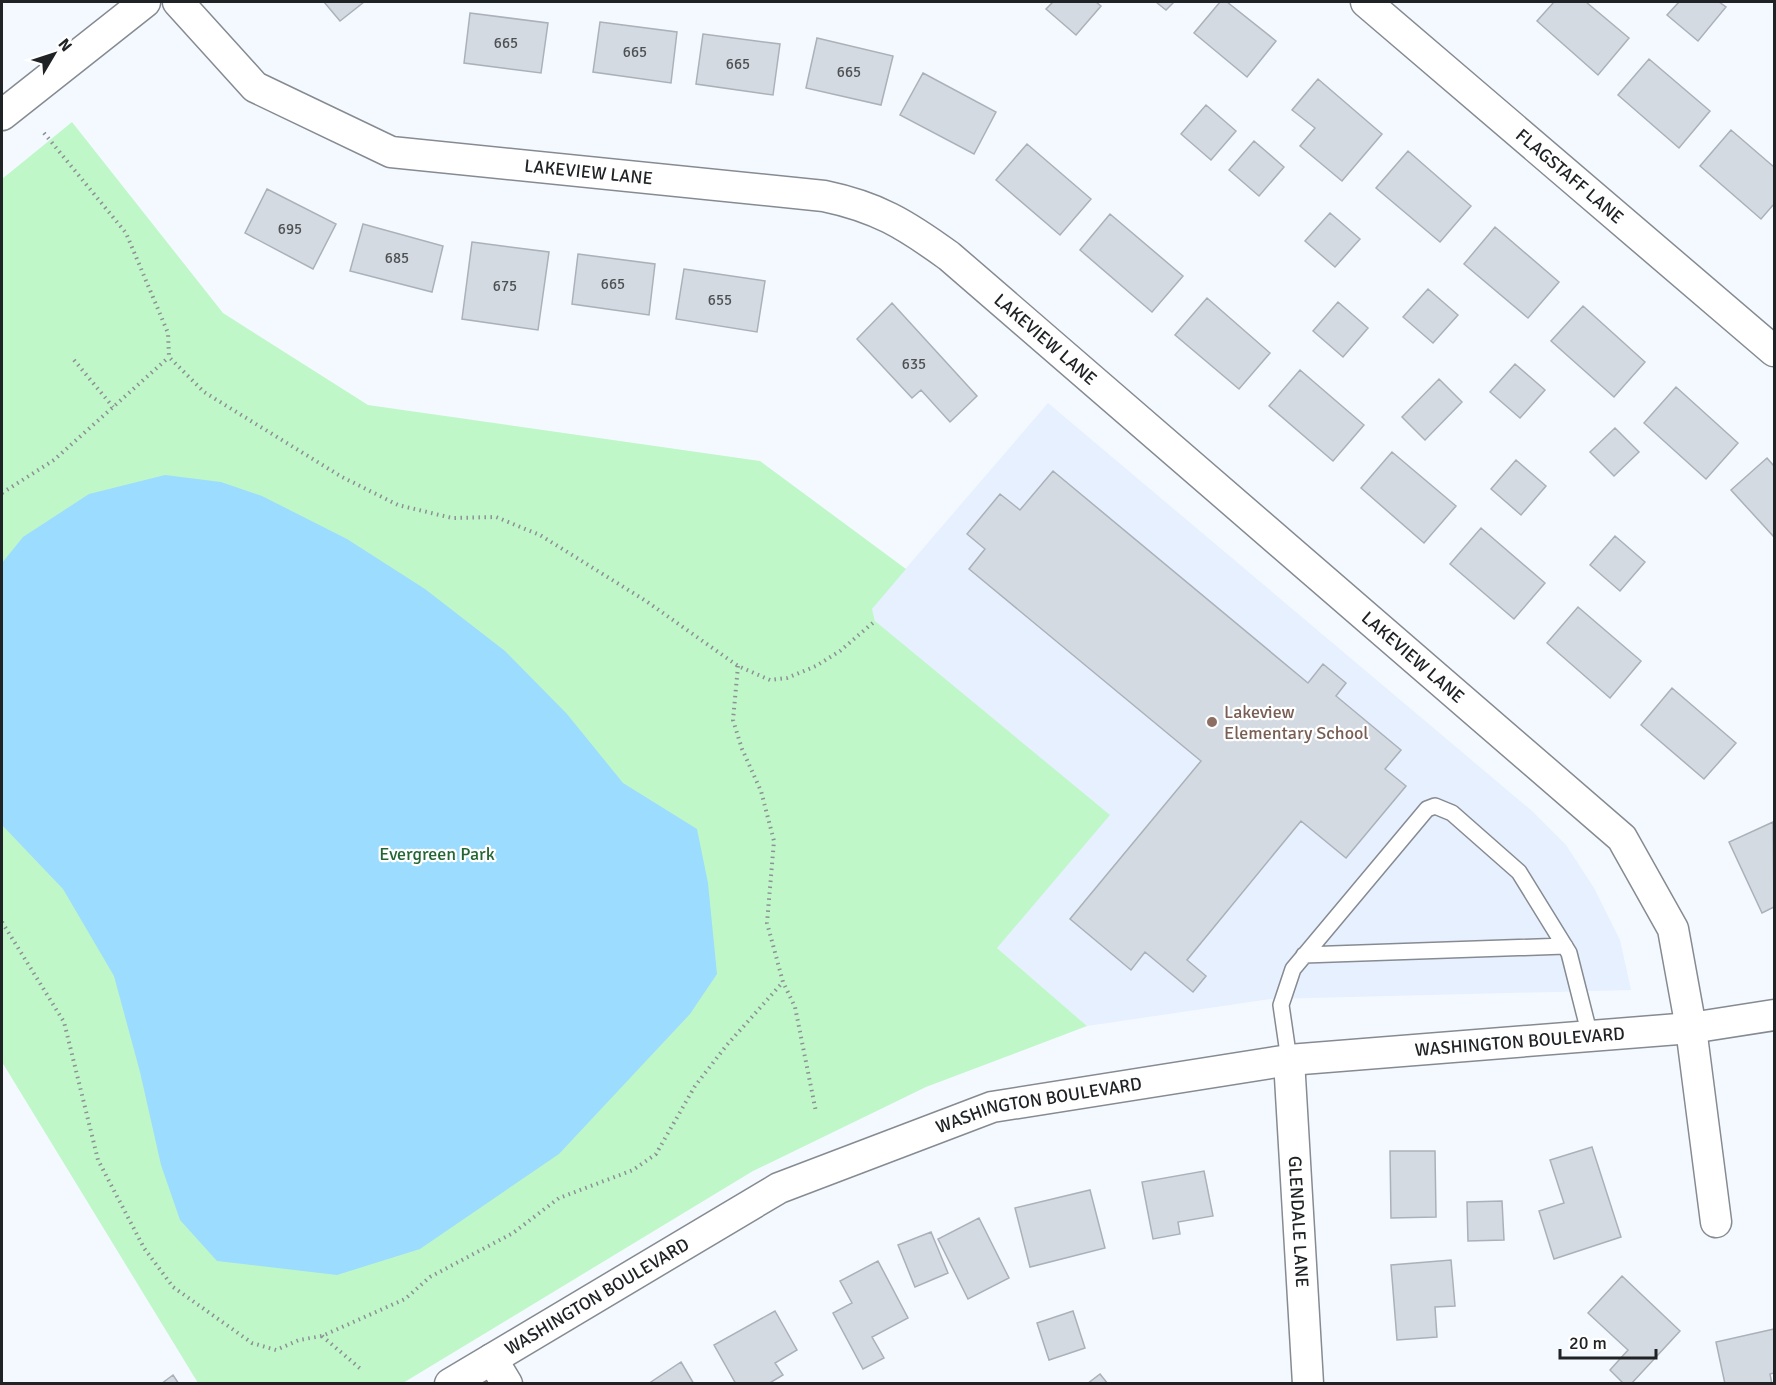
<svg xmlns="http://www.w3.org/2000/svg" width="1776" height="1385" font-family="Signika,sans-serif">
<style>
.built{fill:#e6f0fe}
.green{fill:#c0f7c9}
.water{fill:#9cdcfe}
.building{fill:#d4dae2;stroke:#abb1b8;stroke-width:1.5}
.lines{fill:none;stroke-linecap:round;stroke-linejoin:round}
.lane-casing{stroke:#868b92;stroke-width:18}
.street-casing{stroke:#868b92;stroke-width:33}
.path{stroke:#8d9195;stroke-width:4;stroke-dasharray:1.5 4.5;stroke-linecap:butt}
.lane{stroke:#fff;stroke-width:15}
.street{stroke:#fff;stroke-width:30}
.education-dot{fill:#8d6e63;stroke:#fff;stroke-width:2}
.labels{text-anchor:middle;stroke-width:4.5;stroke-linejoin:round;paint-order:stroke}
.number-label{font-size:15px;fill:#4d5154}
.street-label{font-size:18px;fill:#202325;stroke:#fff}
.education-label{font-size:18px;fill:#785e54;stroke:#fff;text-anchor:start}
.park-label{font-size:18px;fill:#226635;stroke:#fff}
</style>
<rect width="100%" height="100%" fill="#f4f9ff"/>
<path class="built" d="M1048 403 1532 811 1566 845 1594 888 1620 940 1631 990 1270 999 1087 1026 997 948 871 609Z"/>
<path class="green" d="M72 122 223 313 368 405 760 461 906 569 872 609 875 621 1110 815 997 948 1087 1026 926 1087 753 1171 403 1383H198L2 1062V179Z"/>
<path class="water" d="M165 475 221 482 262 496 347 539 425 589 505 651 567 714 623 783 697 829 708 883 717 974 690 1014 559 1154 420 1249 337 1275 217 1261 180 1220 161 1165 140 1072 114 976 63 889 2 825V563L23 537 89 494Z"/>
<path class="building" d="M324 2H364L340 21Z
M1053 2H1096L1101 6 1076 35 1046 9Z
M1156 2H1174L1166 10Z
M1220 2H1227L1276 41 1247 77 1194 33Z
M1554 2H1586L1629 38 1598 75 1537 21Z
M1679 2H1719L1726 7 1698 41 1667 15Z
M470 13 548 23 541 73 464 63Z
M600 22 677 32 671 83 593 72Z
M703 34 780 44 773 95 696 84Z
M817 38 893 56 881 105 806 88Z
M1649 59 1710 111 1679 148 1618 95Z
M923 73 996 112 974 154 900 115Z
M1318 79 1382 134 1342 181 1300 146 1315 128 1292 110Z
M1206 105 1236 131 1211 160 1181 134Z
M1731 130 1774 167V204L1761 219 1700 166Z
M1254 141 1284 167 1259 196 1229 170Z
M1027 144 1091 199 1060 235 996 180Z
M1408 151 1471 206 1440 242 1376 188Z
M267 189 336 224 313 269 245 233Z
M1330 213 1360 239 1335 267 1305 241Z
M1110 214 1183 276 1152 312 1080 250Z
M363 224 443 246 432 292 350 271Z
M1495 227 1559 282 1528 318 1464 264Z
M472 242 549 252 538 330 462 319Z
M578 254 655 264 649 315 572 304Z
M684 269 765 281 757 332 676 319Z
M1428 289 1458 315 1433 343 1403 317Z
M1207 298 1270 353 1239 389 1175 335Z
M1338 302 1368 328 1343 357 1313 331Z
M892 303 977 396 950 422 921 390 912 398 857 339Z
M1583 306 1645 362 1614 397 1551 341Z
M1515 364 1545 390 1520 418 1490 392Z
M1300 370 1364 425 1333 461 1269 406Z
M1439 379 1462 402 1425 440 1402 417Z
M1676 387 1738 443 1706 479 1644 423Z
M1615 428 1639 452 1614 476 1590 452Z
M1392 452 1456 506 1424 543 1361 488Z
M1767 458 1774 466V537L1731 490Z
M1516 460 1546 486 1521 515 1491 489Z
M1053 471 1308 683 1323 664 1346 683 1336 696 1401 750 1385 769 1406 786 1346 858 1301 821 1187 960 1206 976 1193 992 1145 952 1131 970 1070 919 1201 761 969 569 985 549 967 534 1000 494 1020 510Z
M1481 528 1545 583 1514 619 1450 564Z
M1615 536 1645 562 1620 591 1590 565Z
M1578 607 1641 661 1610 698 1547 643Z
M1672 688 1736 743 1704 779 1641 725Z
M1773 822 1774 907 1762 913 1729 842Z
M1592 1147 1621 1237 1554 1259 1539 1211 1564 1203 1550 1160Z
M1390 1151H1435L1436 1217 1391 1218Z
M1204 1171 1213 1216 1178 1222 1180 1234 1153 1239 1142 1182Z
M1090 1190 1105 1248 1030 1267 1015 1208Z
M1502 1201 1504 1240 1468 1241 1467 1202Z
M979 1218 1009 1278 968 1299 938 1239Z
M931 1232 948 1273 915 1287 898 1245Z
M1451 1260 1455 1306 1435 1307 1437 1337 1397 1340 1391 1265Z
M878 1261 908 1318 872 1337 884 1358 863 1369 833 1313 852 1303 840 1281Z
M1622 1276 1680 1331 1631 1384H1624L1610 1370 1628 1350 1588 1313Z
M775 1311 797 1350 775 1363 783 1375 768 1384H736L714 1345Z
M1073 1311 1085 1348 1049 1360 1037 1323Z
M1774 1329V1373L1770 1374 1772 1384H1725L1716 1342Z
M681 1362 694 1384H648Z
M1100 1374 1108 1384H1087Z
M173 1375 179 1384H161Z"/>
<g class="lines">
<g class="lane-casing">
<path id="lane" d="M1304 955 1565 946
M1289 1060 1281 1005 1293 969 1427 809 1435 806 1452 813 1519 872 1569 953 1590 1036"/>
</g>
<g class="street-casing">
<g id="street">
<path id="s1" d="M178 2 255 87 391 152 824 196C877 207 905 224 949 256L1622 838 1673 929 1691 1028 1716 1222"/>
<path id="s2" d="M1366 2 1774 351"/>
<path d="M2 115 145 2"/>
<path id="s3" d="M1289 1060 1308 1384"/>
<path d="M492 1359 507 1384"/>
<path id="s4" d="M450 1384 779 1188 992 1107 1289 1060 1691 1028 1774 1015"/>
</g>
</g>
<path class="path" d="M44 133 126 233 168 333 169 357 204 392 342 477 398 505 452 518 496 517 540 535 646 601 738 666 770 680 787 678 816 666 840 651 875 621
M74 360 113 407
M2 493 54 460 169 357
M738 666 733 720 742 749 761 791 774 841 767 923 783 982 795 1007 816 1112
M2 922 64 1022 98 1160 144 1248 173 1287 252 1343 276 1350 299 1340 322 1336 405 1299 430 1277 513 1233 559 1198 633 1170 656 1154 695 1086 726 1046 783 982
M322 1336 363 1371"/>
<use href="#lane" class="lane"/>
<use href="#street" class="street"/>
</g>
<circle class="education-dot" cx="1212" cy="722" r="6"/>
<g class="labels">
<g class="number-label">
<text x="506" y="48">665</text>
<text x="635" y="57">665</text>
<text x="738" y="69">665</text>
<text x="849" y="77">665</text>
<text x="290" y="234">695</text>
<text x="397" y="263">685</text>
<text x="613" y="289">665</text>
<text x="505" y="291">675</text>
<text x="720" y="305">655</text>
<text x="914" y="369">635</text>
</g>
<g class="street-label">
<text dy="6" stroke="none"><textPath href="#s1" startOffset="464">LAKEVIEW LANE</textPath></text>
<text dy="6" stroke="none"><textPath href="#s2" startOffset="268">FLAGSTAFF LANE</textPath></text>
<text dy="6" stroke="none"><textPath href="#s1" startOffset="968">LAKEVIEW LANE</textPath></text>
<text dy="6" stroke="none"><textPath href="#s1" startOffset="1454">LAKEVIEW LANE</textPath></text>
<text dy="6" stroke="none"><textPath href="#s4" startOffset="1143">WASHINGTON BOULEVARD</textPath></text>
<text dy="6" stroke="none"><textPath href="#s4" startOffset="657">WASHINGTON BOULEVARD</textPath></text>
<text dy="6" stroke="none"><textPath href="#s3" startOffset="162">GLENDALE LANE</textPath></text>
<text dy="6" stroke="none"><textPath href="#s4" startOffset="171">WASHINGTON BOULEVARD</textPath></text>
</g>
<g class="education-label">
<text x="1224" y="718">Lakeview<tspan x="1224" dy="21">Elementary School</tspan></text>
</g>
<g class="park-label">
<text x="437" y="860">Evergreen Park</text>
</g>
</g>
<rect width="1776" height="1385" fill="none" stroke="#202325" stroke-width="6"/>
<g transform="translate(54 54) rotate(51)" stroke="#ffffff" stroke-width="4.5" paint-order="stroke">
<path d="M0-4.5L10 22L0 15L-10 22Z" fill="#202325"/>
<text y="-9" font-size="16" font-weight="bold" text-anchor="middle" fill="#202325">N</text>
</g>
<path d="M1560 1349v9h96v-9" fill="none" stroke="#202325" stroke-width="3"/>
<text x="1569" y="1349" font-size="18" fill="#202325" stroke="#ffffff" stroke-width="4.5" paint-order="stroke">20 m</text>
</svg>
